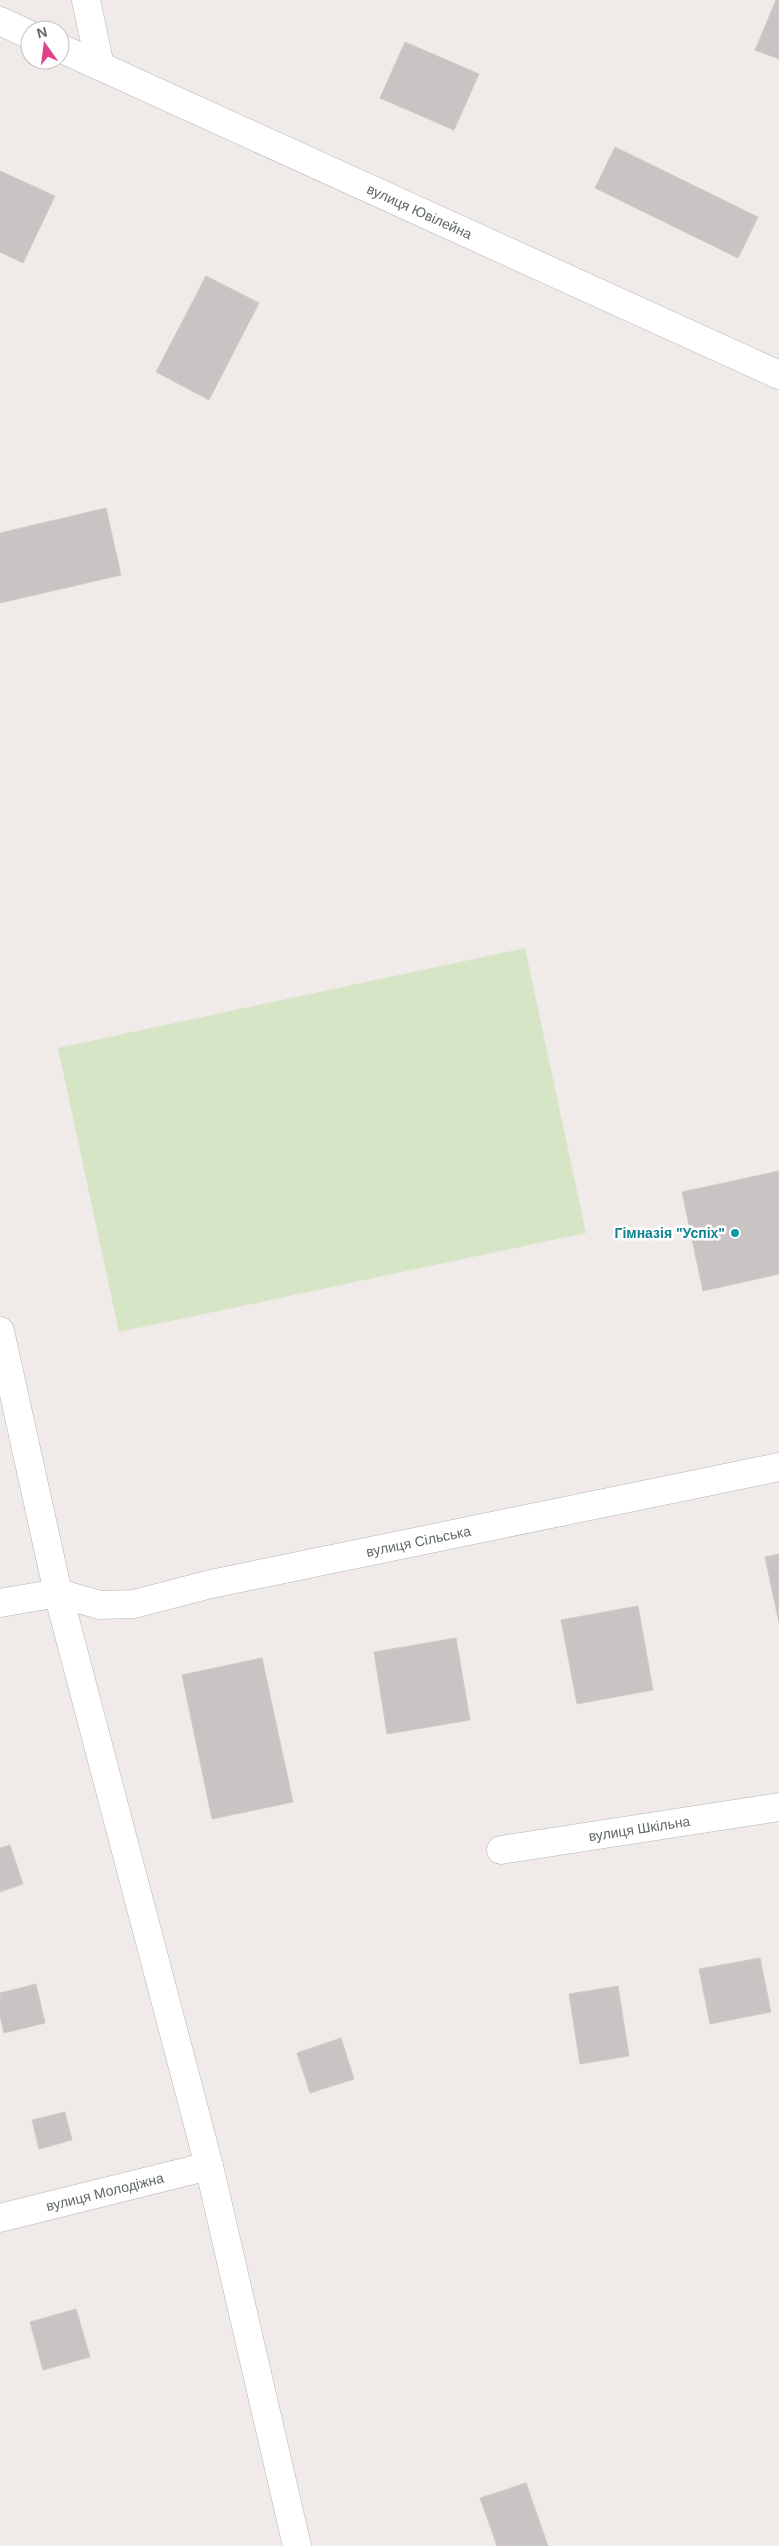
<svg xmlns="http://www.w3.org/2000/svg" width="779" height="2546" font-family="Arial,sans-serif">
<style>
.green{fill:#d7e5c7}
.building{fill:#c9c3c3;stroke:#d5c9c7}
.lines{fill:none;stroke-linecap:round;stroke-linejoin:round}
.minor-casing{stroke:#b0b6b6;stroke-width:29}
.minor{stroke:#fff;stroke-width:28}
.culture-dot{fill:#0f9aa8;stroke:#fff;stroke-width:2}
.labels{text-anchor:middle;stroke-width:5;stroke-linejoin:round;paint-order:stroke}
.street-label{font-size:14px;fill:#5f6767;stroke:#fff}
.culture-label{font-size:14px;font-weight:bold;fill:#0d838f;stroke:#fff;text-anchor:end}
</style>
<rect width="100%" height="100%" fill="#f0eae8"/>
<path class="green" d="M525 948 586 1233 119 1332 58 1048Z"/>
<path class="building" d="M776 0H779V59L755 50Z
M405 42 479 74 454 130 380 98Z
M615 147 758 217 738 258 595 188Z
M0 171 55 196 23 263 0 252Z
M206 276 259 303 209 400 156 372Z
M106 508 121 575 0 603V533Z
M779 1171V1274L703 1291 682 1192Z
M779 1554V1623L765 1557Z
M638 1606 653 1690 577 1704 561 1620Z
M456 1638 470 1720 387 1734 374 1652Z
M262 1658 293 1802 212 1819 182 1675Z
M10 1845 23 1884 0 1892V1848Z
M760 1958 771 2012 710 2024 699 1969Z
M36 1984 45 2023 4 2033 0 2016V1993Z
M618 1986 629 2056 580 2064 569 1994Z
M341 2038 354 2079 310 2093 297 2053Z
M65 2112 72 2140 39 2149 32 2120Z
M76 2309 90 2357 43 2370 30 2322Z
M526 2483 548 2546H497L480 2498Z"/>
<g class="lines">
<g class="minor-casing">
<g id="minor">
<path d="M86 0 100 66"/>
<path d="M0 21 30 35"/>
<path id="s1" d="M60 48 779 375"/>
<path d="M0 1331 58 1593 209 2166 297 2546"/>
<path id="s2" d="M0 1603 58 1593 100 1605 134 1604 211 1584 779 1467"/>
<path id="s3" d="M501 1850 779 1807"/>
<path id="s4" d="M0 2218 209 2166"/>
</g>
</g>
<use href="#minor" class="minor"/>
</g>
<circle class="culture-dot" cx="735" cy="1233" r="5"/>
<g class="labels">
<g class="street-label">
<text dy="5" stroke="none"><textPath href="#s1" startOffset="395">вулиця Ювілейна</textPath></text>
<text dy="5" stroke="none"><textPath href="#s2" startOffset="428">вулиця Сільська</textPath></text>
<text dy="5" stroke="none"><textPath href="#s3" startOffset="140">вулиця Шкільна</textPath></text>
<text dy="5" stroke="none"><textPath href="#s4" startOffset="108">вулиця Молодіжна</textPath></text>
</g>
<g class="culture-label">
<text x="725" y="1238">Гімназія "Успіх"</text>
</g>
</g>
<g transform="translate(45 45) rotate(346)"><circle r="24" fill="#ffffff" stroke="#bfc2c2"/>
<path d="M0-4L9 19L0 12L-9 19Z" fill="#dc438a"/>
<text y="-8" font-size="14" font-weight="bold" text-anchor="middle" fill="#5f6767">N</text>
</g>
</svg>
